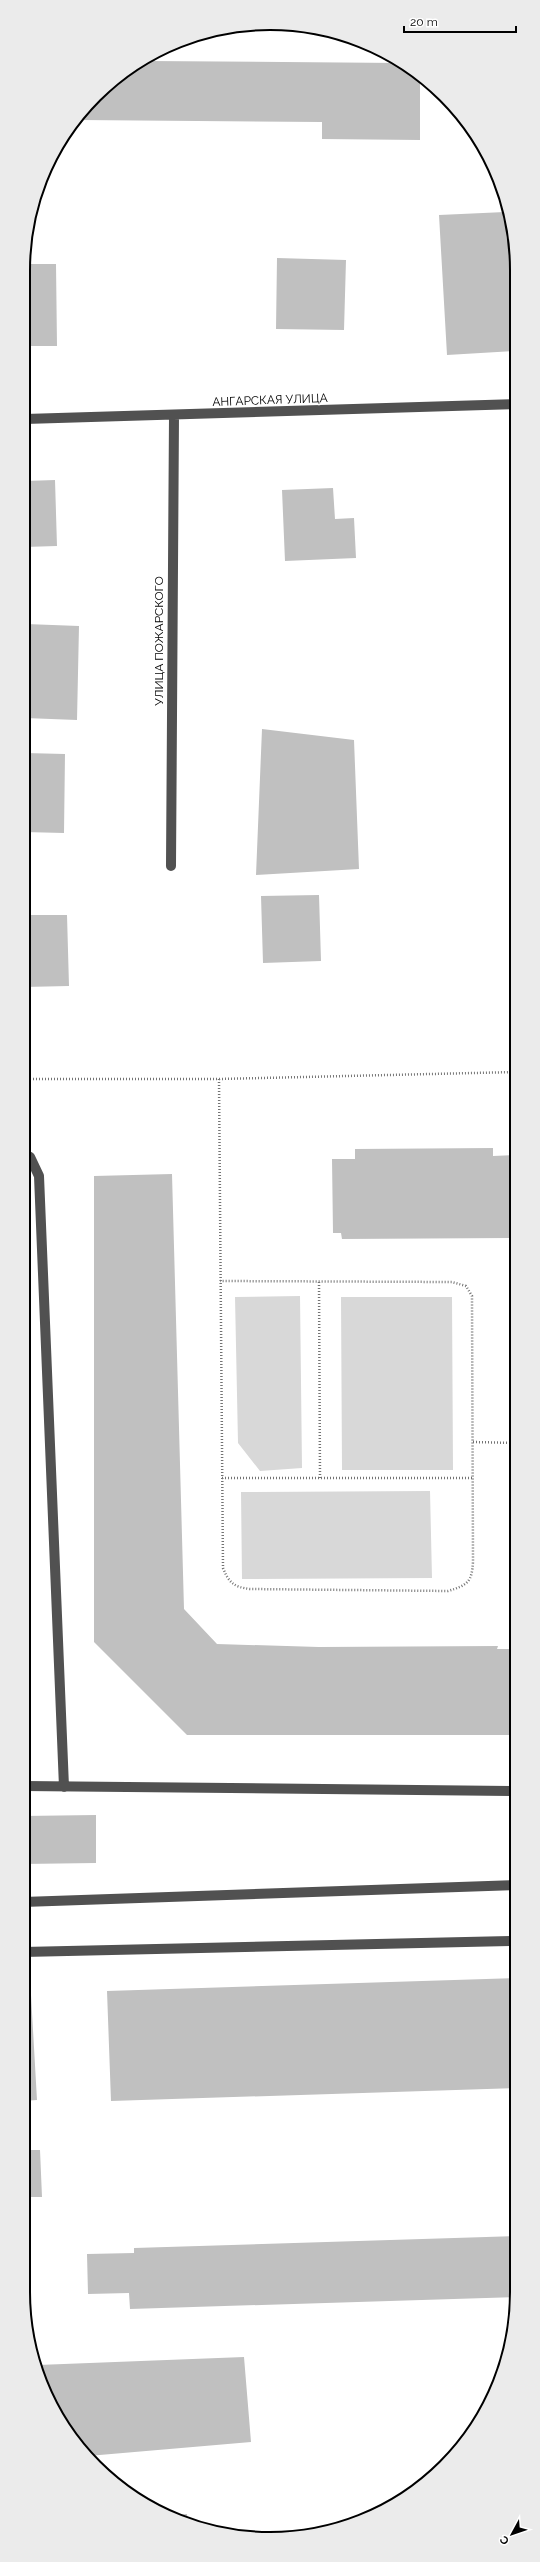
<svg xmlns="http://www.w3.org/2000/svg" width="540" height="2562" font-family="Raleway,sans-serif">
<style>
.green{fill:#d8d8d8}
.building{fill:#c0c0c0}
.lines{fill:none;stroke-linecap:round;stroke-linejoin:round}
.path{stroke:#737373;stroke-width:2.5;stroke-dasharray:1 2;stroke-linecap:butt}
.minor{stroke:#515151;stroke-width:10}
.labels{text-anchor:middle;stroke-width:3;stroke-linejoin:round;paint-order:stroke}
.street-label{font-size:12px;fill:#000;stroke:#fff}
.rim{fill:none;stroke:#000;stroke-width:2}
</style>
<rect width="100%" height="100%" fill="#fff"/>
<path class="green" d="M300 1296 302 1468 260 1471 238 1443 235 1297Z
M341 1297H452L453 1470H342Z
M430 1491 432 1578 242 1579 241 1492Z"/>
<path class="building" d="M146 61 400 63 420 78V140L322 139V122L79 120 119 74Z
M505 212 516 254V351L447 355 439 215Z
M277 258 346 260 344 330 276 329Z
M25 264H56L57 346H25Z
M55 480 57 546 25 547V481Z
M333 488 335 519 354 518 356 558 285 561 282 490Z
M26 624 79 626 77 720 25 718Z
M262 729 354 740 359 869 256 875Z
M25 753 65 754 64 833 24 832Z
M319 895 321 961 263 963 261 896Z
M24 915H67L69 986 24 987Z
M493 1148V1156L516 1155V1238L342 1239 341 1233H333L332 1159H355V1149Z
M172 1174 184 1609 217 1644 319 1647 498 1646 497 1649H515V1735H187L94 1642V1176Z
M96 1815V1863L23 1864V1816Z
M515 1978V2088L111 2101 107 1991Z
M23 1995H31L37 2100 23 2101Z
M23 2150H40L42 2197H23Z
M515 2236V2297L130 2309 129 2293 88 2294 87 2254 134 2253V2248Z
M244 2357 251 2442 88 2456 42 2386 38 2365Z
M187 2514 188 2523 175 2520 168 2515Z"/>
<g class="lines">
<path class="path" d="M24 1079H219L516 1072
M219 1079 223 1568C229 1583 234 1587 250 1589L448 1591C468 1585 472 1582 473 1561L472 1296 466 1286 452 1282 220 1281
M319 1282 320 1478
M473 1442 516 1443
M222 1478H473"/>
<path class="minor" d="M25 419 516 404
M171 866 174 416
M24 1154 30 1157 39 1176 64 1787
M24 1786 515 1791
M23 1902 515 1885
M23 1952 515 1941"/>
</g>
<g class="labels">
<g class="street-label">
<text transform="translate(270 400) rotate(-2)" y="4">АНГАРСКАЯ УЛИЦА</text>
<text transform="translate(159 641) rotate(-90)" y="4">УЛИЦА ПОЖАРСКОГО</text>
</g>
</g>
<path d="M0 0H540V2562H0ZM270 30H270A240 240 0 0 1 510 270V2292A240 240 0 0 1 270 2532H270A240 240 0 0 1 30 2292V270A240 240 0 0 1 270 30Z" fill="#ebebeb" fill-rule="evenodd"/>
<path class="rim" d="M270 30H270A240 240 0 0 1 510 270V2292A240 240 0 0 1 270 2532H270A240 240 0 0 1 30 2292V270A240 240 0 0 1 270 30Z"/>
<g transform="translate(512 2534) rotate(230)" stroke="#ffffff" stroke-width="3" paint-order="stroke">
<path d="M0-3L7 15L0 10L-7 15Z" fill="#000000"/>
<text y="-6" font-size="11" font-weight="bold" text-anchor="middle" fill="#000000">С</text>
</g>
<path d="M404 26v6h112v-6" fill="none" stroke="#000000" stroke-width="2"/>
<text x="410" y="26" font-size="12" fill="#000000" stroke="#ffffff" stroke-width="3" paint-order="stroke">20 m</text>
</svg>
